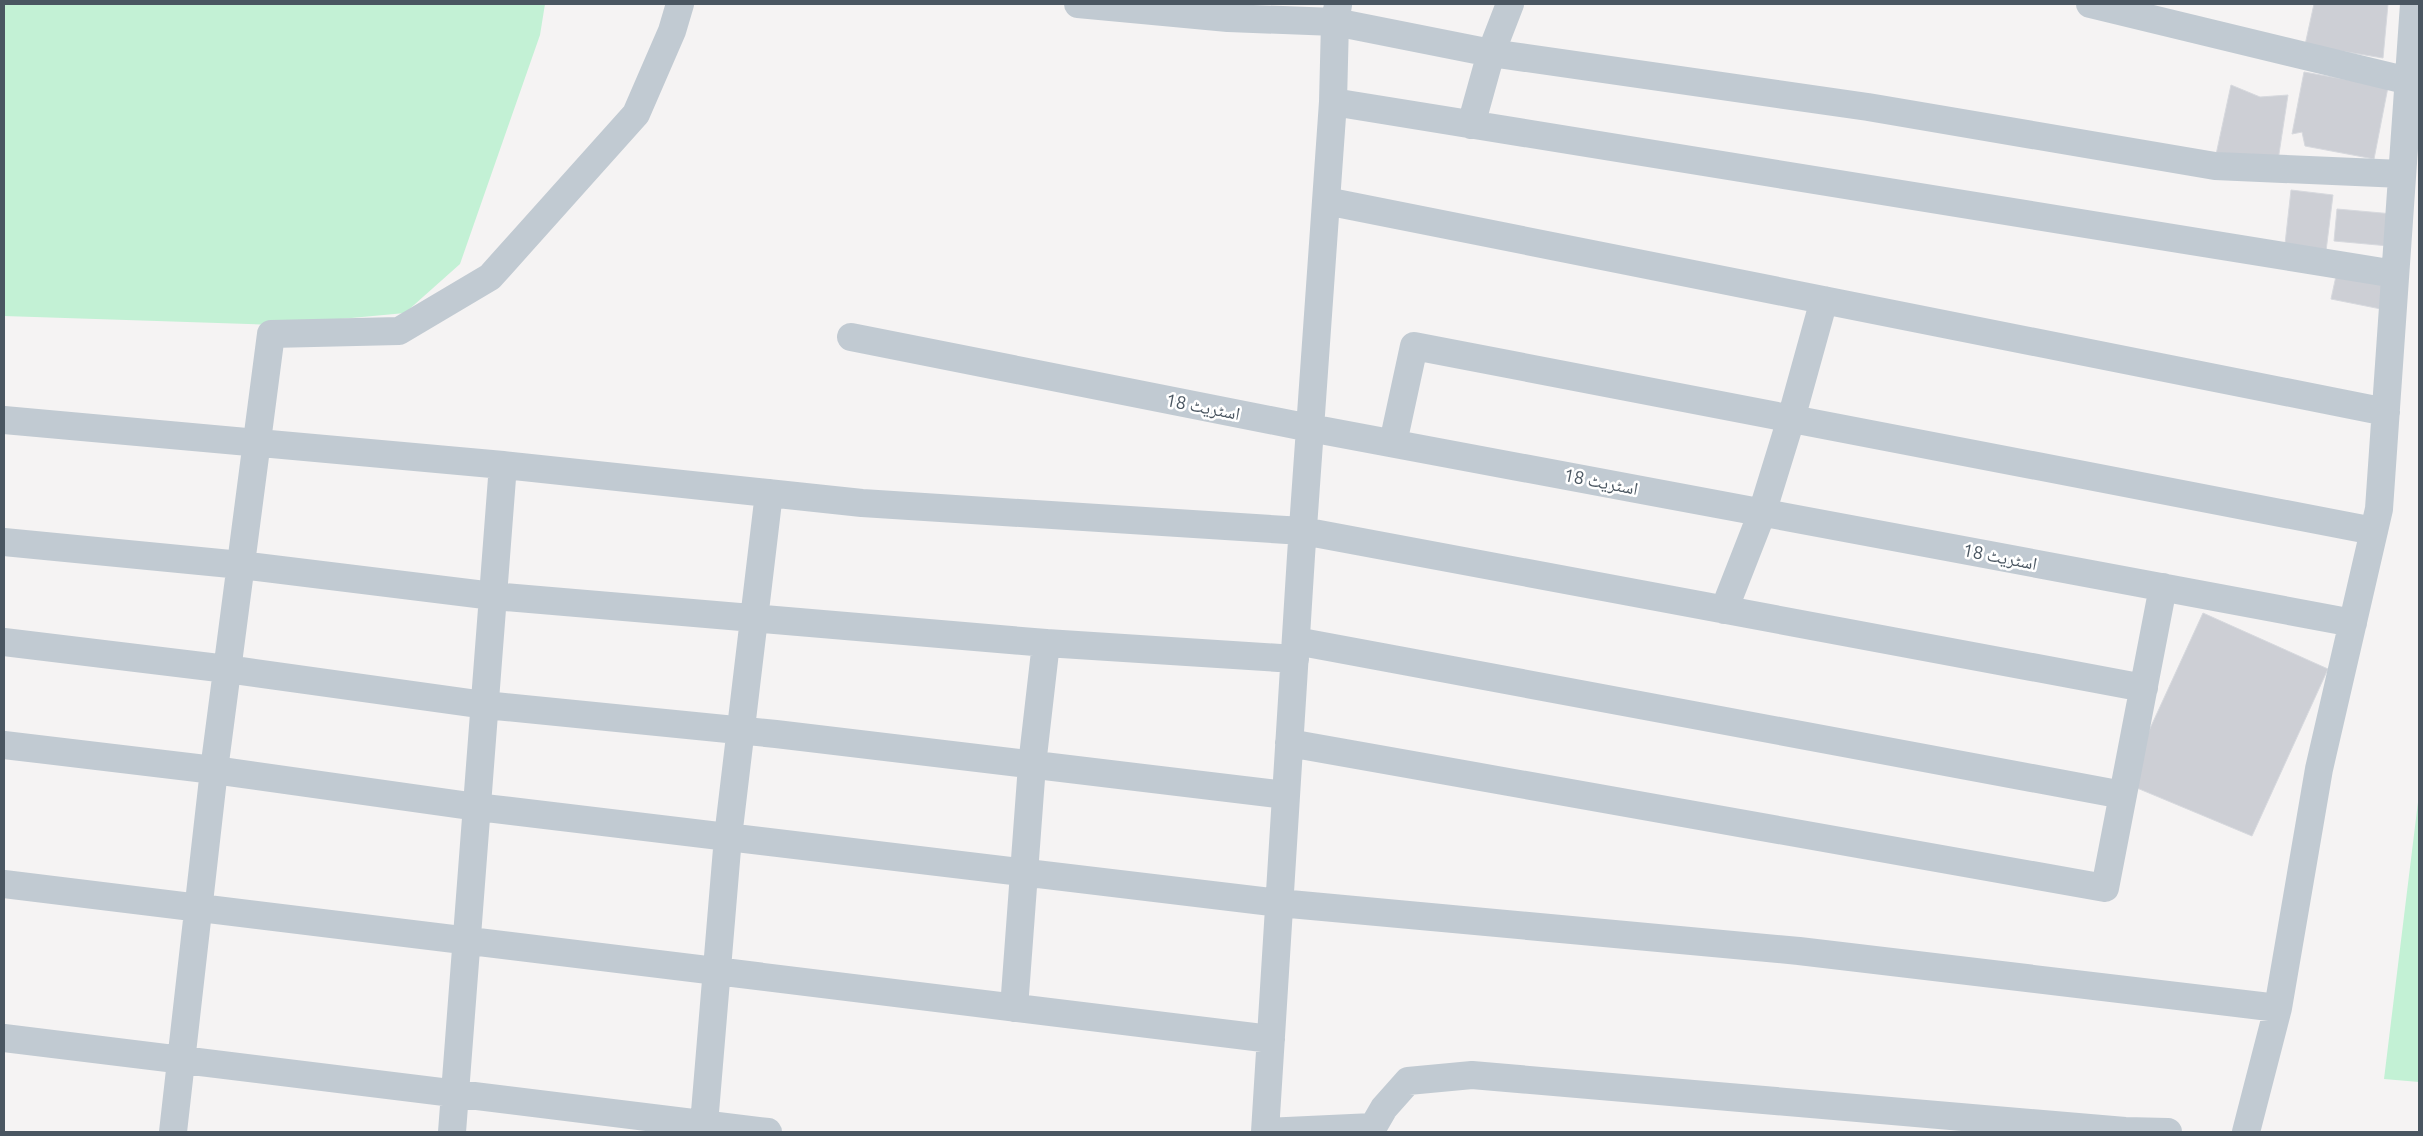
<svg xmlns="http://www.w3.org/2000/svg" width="2423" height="1136" font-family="Ubuntu,'Noto Naskh Arabic',sans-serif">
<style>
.green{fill:#c3f1d5}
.building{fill:#cdcfd5;stroke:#d7d9de}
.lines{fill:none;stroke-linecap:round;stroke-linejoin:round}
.minor{stroke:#c1cad2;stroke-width:28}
.labels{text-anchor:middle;stroke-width:5;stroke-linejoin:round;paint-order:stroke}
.street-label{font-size:18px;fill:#4a5661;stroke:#fff}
</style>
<rect width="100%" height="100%" fill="#f5f3f3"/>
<path class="green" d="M4 4H545L540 35 460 264 405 313 276 325 4 316Z
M2419 794V1082L2384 1079Z"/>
<path class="building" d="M2314 4H2388L2383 58 2305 45Z
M2304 72 2388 87 2374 159 2305 146 2302 132 2292 134Z
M2231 85 2260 97 2288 95 2277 167 2214 164Z
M2291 190 2333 195 2324 267 2283 262Z
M2337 209 2393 214 2389 246 2334 241Z
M2341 253 2390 263 2381 309 2331 299Z
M2203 613 2328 669 2252 836 2125 783Z"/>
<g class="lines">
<path class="minor" d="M1078 4 1228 18 1335 22 1491 53 1868 107 2215 166 2402 174
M2090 4 2409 81
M1333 102 2395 274
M1471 125 1491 53 1510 4
M1326 201 2386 412
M851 337 1310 428 2353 623
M4 420 503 465 862 503 1303 531 2144 688
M1393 443 1414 346 2374 531
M4 542 241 565 493 596 1046 643 1295 659
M1724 610 1762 513 1791 419 1824 300
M1296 641 2123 795
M4 642 227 669 485 705 776 734 1286 795
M1289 743 2105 888 2163 587
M4 745 214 770 477 807 1279 903 1799 951 2278 1008
M4 884 1271 1039
M1014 1008 1032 765 1046 643
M4 1038 768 1132
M704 1124 728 837 769 493
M173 1132 214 770 271 334 399 331 490 277 636 114 672 31 680 4
M452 1132 503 465
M1265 1132 1301 556 1333 102 1335 22 1338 5
M1265 1132 1373 1127 1384 1108 1408 1081 1472 1075 2125 1131 2168 1132
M2246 1132 2278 1008 2319 769 2379 509 2414 4"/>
</g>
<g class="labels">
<g class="street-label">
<text transform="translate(1203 407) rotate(11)" y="6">اسٹریٹ 18</text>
<text transform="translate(1601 482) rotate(11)" y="6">اسٹریٹ 18</text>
<text transform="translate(2000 557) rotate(11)" y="6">اسٹریٹ 18</text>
</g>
</g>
<rect width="2423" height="1136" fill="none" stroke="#4a5661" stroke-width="10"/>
</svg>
